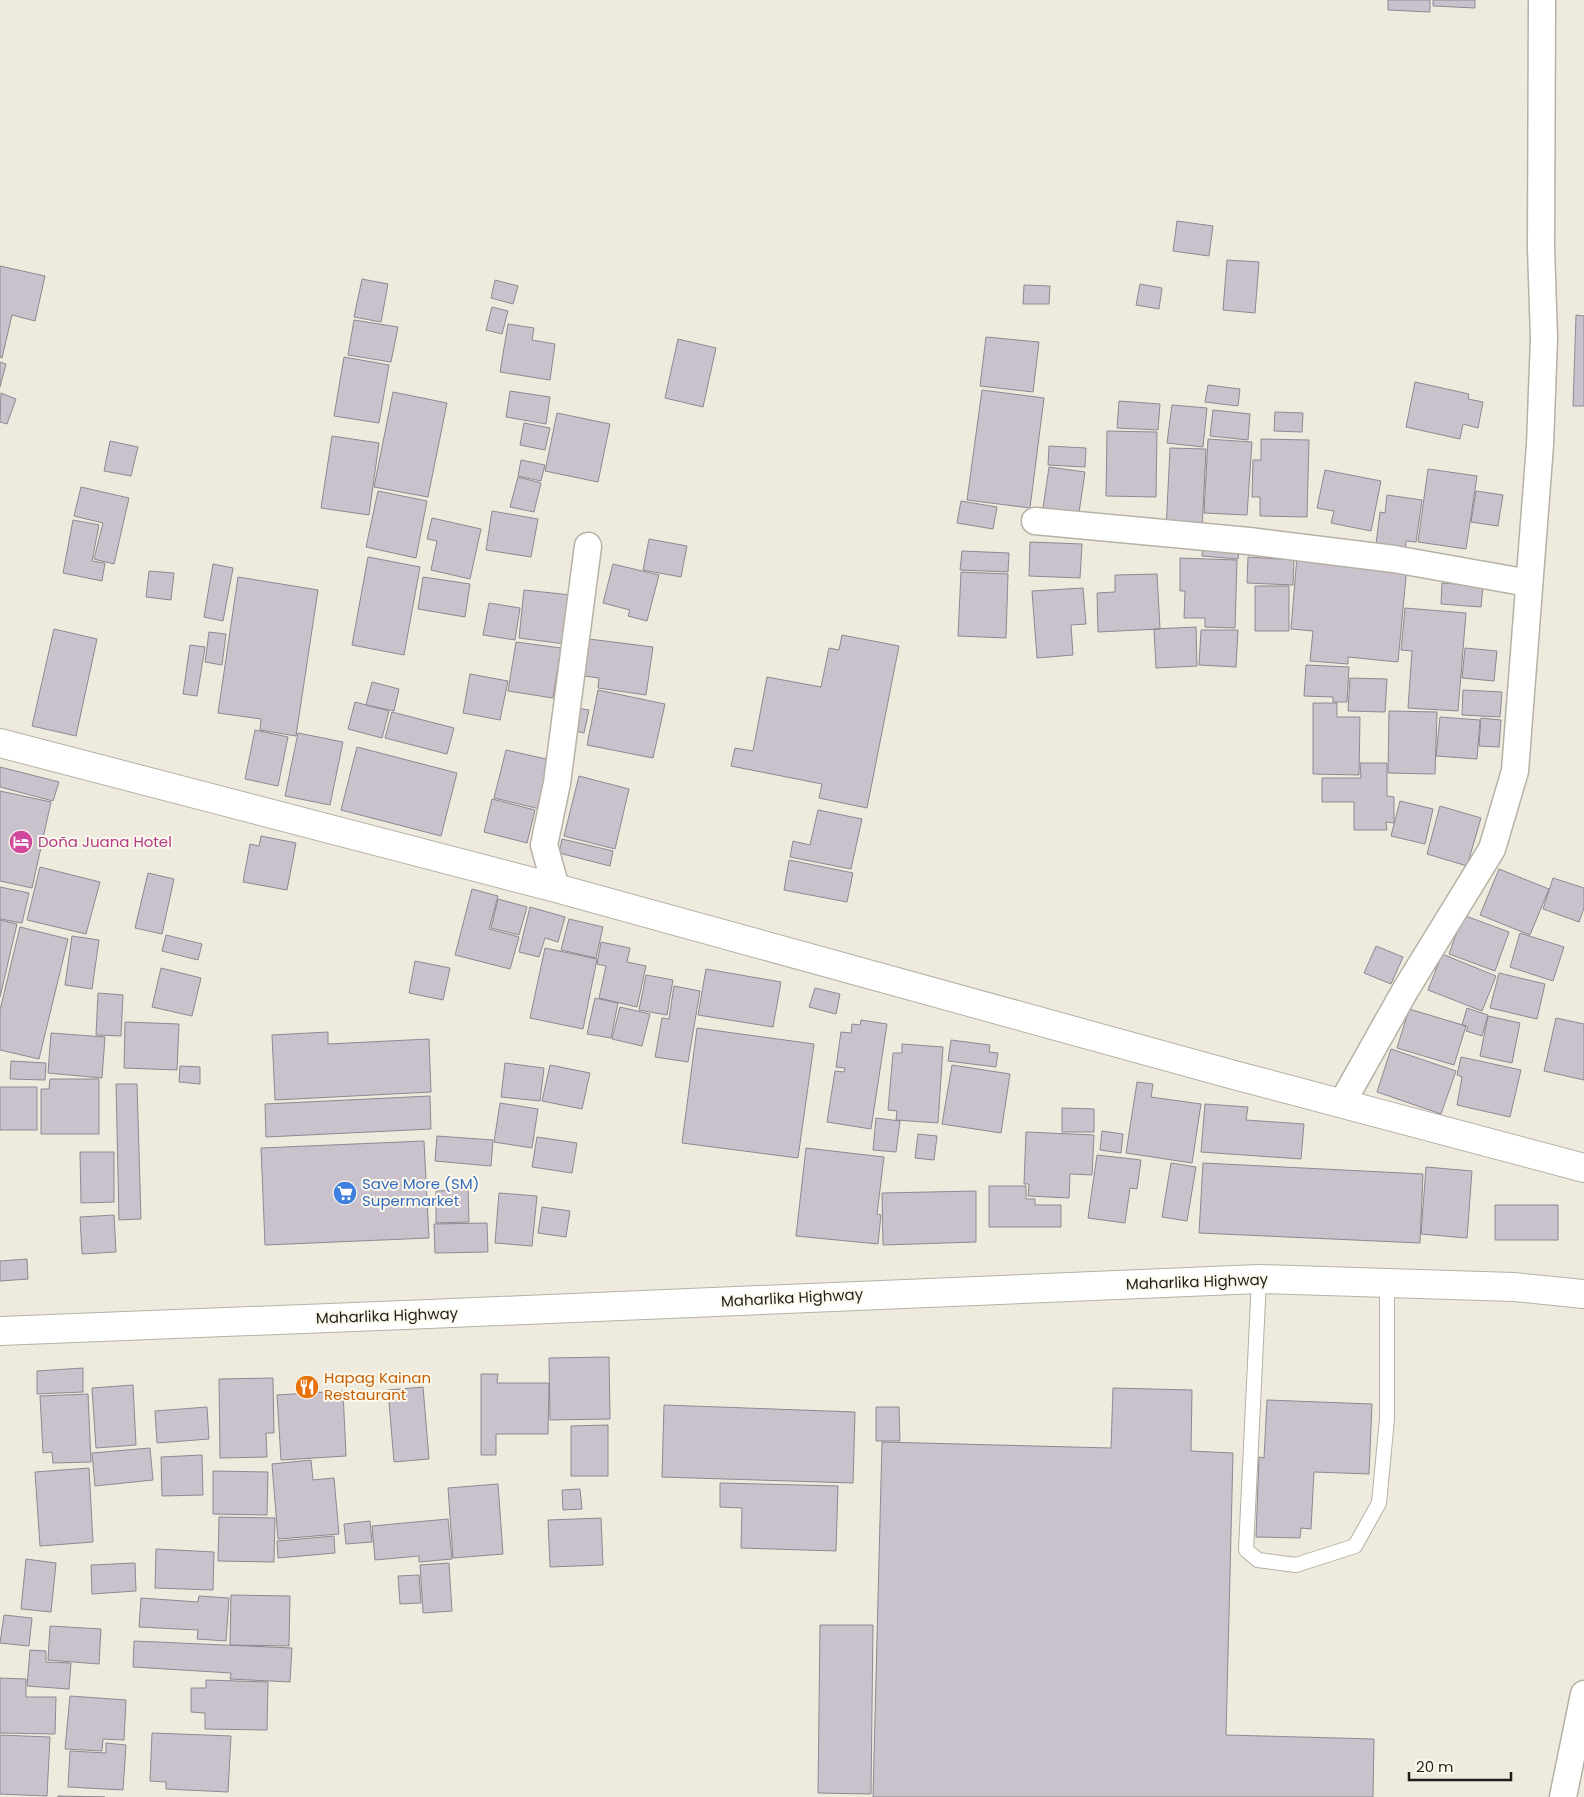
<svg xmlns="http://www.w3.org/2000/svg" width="1584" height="1797" font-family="Poppins,sans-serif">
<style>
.building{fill:#c9c1cb;stroke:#8f8891}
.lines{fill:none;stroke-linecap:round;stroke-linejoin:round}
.lane-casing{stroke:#b5b1a5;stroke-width:16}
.street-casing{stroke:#b5b1a5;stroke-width:29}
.secondary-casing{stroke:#b5b1a5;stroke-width:30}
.primary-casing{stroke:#b5b1a5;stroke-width:30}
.lane{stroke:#fff;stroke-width:14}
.street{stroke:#fff;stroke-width:26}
.secondary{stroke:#fff;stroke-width:28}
.primary{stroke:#fff;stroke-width:28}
.labels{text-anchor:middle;stroke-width:4;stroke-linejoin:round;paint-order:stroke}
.hotel-label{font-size:15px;fill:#b23c85;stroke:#fcf8ec;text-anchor:start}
.shop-label{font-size:15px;fill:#366cbe;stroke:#fcf8ec;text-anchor:start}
.street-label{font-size:15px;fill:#201f1b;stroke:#fcf8ec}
.food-label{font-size:15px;fill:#c56008;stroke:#fcf8ec;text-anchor:start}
</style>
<rect width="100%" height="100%" fill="#efeade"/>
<path class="building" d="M1388 0H1430V12L1388 10Z
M1433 0H1475V8L1433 6Z
M1177 221 1213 226 1209 256 1173 251Z
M1227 260 1259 262 1255 313 1223 310Z
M0 266 45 276 35 321 12 315 2 358 0 357Z
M362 279 388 284 381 322 354 317Z
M495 280 518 286 513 304 491 298Z
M1140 284 1162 288 1159 309 1136 305Z
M1024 285 1050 286 1049 304H1023Z
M492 307 508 311 502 334 486 330Z
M1576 315 1584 316V406H1573Z
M354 320 398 327 391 362 348 355Z
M508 324 534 328 532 340 555 344 550 380 500 372Z
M986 337 1039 342 1033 392 980 386Z
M678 339 716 348 703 407 665 398Z
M344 357 389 365 379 423 334 416Z
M0 362 6 364 0 387Z
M1415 382 1469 394 1468 399 1483 402 1478 428 1463 424 1460 439 1406 427Z
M1208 385 1240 389 1238 406 1205 402Z
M982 390 1044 398 1030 508 967 500Z
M510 391 550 397 546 424 506 417Z
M393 392 447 403 428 497 374 487Z
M1 393 16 399 7 424 0 422Z
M1119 401 1160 404 1158 430 1117 428Z
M1172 405 1207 408 1203 447 1167 443Z
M1213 410 1250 414 1248 440 1210 436Z
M1275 412 1303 413 1302 432 1274 431Z
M557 413 610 424 598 482 545 471Z
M524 423 550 428 545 450 520 445Z
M1107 431 1157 432 1156 497 1106 496Z
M332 436 379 443 369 515 321 508Z
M1208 439 1252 442 1247 515 1204 513Z
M1261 439 1309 440 1307 517 1260 516V497H1252L1253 460H1261Z
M110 441 138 447 131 476 104 471Z
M1049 446 1086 448 1085 467 1048 465Z
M1170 448 1206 449 1202 531 1166 530Z
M521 460 545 465 541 481 518 476Z
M1049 467 1085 472 1079 513 1043 508Z
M1428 469 1477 476 1466 549 1418 542Z
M1325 470 1381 481 1371 531 1331 523 1334 511 1317 508Z
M518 477 541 483 534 512 510 507Z
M81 487 129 498 114 564 94 559 103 523 74 516Z
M378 491 427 501 416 558 366 547Z
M1476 491 1503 495 1498 526 1471 522Z
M1387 495 1422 500 1416 542 1406 541 1405 556 1375 552 1380 512 1385 513Z
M961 501 997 507 993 529 957 523Z
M492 511 538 519 531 557 486 550Z
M432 518 481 529 470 579 431 570 437 541 427 539Z
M73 520 99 525 92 561 105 563 102 581 63 573Z
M649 539 687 546 681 577 643 570Z
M1203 541 1240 543 1238 559 1202 556Z
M1030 542 1082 544 1080 578 1029 576Z
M962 551 1009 553 1008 572 960 570Z
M1297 556 1407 566 1398 662 1348 657V664L1310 661 1313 631 1291 629Z
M368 557 420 567 404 655 352 645Z
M1248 557 1294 560 1293 585 1247 583Z
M1180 558 1237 560 1235 628 1205 627V618H1184L1185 591H1180Z
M213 564 233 568 223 621 204 617Z
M613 564 659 575 647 621 628 616 630 610 603 603Z
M149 571 174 573 171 600 146 597Z
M961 572 1008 574 1006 638 958 636Z
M1157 574 1160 629 1098 632 1097 593 1115 592V575Z
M238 577 318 590 296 736 260 730 261 719 218 713Z
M423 577 470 584 465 617 418 609Z
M1442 583 1483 586 1481 607 1441 604Z
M1255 586H1289V631H1255Z
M1083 588 1086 624 1071 625 1073 655 1037 658 1032 591Z
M524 590 571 595 565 644 519 638Z
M489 603 520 608 515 640 483 635Z
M1405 608 1466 613 1458 711 1408 708 1412 651 1401 650Z
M1196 627 1197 666 1156 668 1154 629Z
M54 629 97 639 76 736 32 726Z
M1201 630H1238L1236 667 1199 665Z
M209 632 226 634 222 665 205 662Z
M842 635 899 646 867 808 819 798 822 784 731 766 735 748 753 751 767 677 821 687 829 648 839 650Z
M589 639 653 647 646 695 598 688 599 678 584 676Z
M516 642 561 648 553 698 508 691Z
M190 645 205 647 197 696 183 694Z
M1465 648 1497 651 1494 681 1462 678Z
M1306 665 1349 667 1347 702H1333V697L1304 696Z
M470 674 508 681 500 720 463 713Z
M1350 678 1387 679 1385 712 1348 711Z
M372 682 399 689 394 711 366 705Z
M598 690 665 704 653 758 587 745Z
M1463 690 1502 692 1500 717 1462 715Z
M355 702 389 711 382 738 348 729Z
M1313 703H1337V717H1360L1359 775 1313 774Z
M576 708 589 710 584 733 571 730Z
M1389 711 1437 712 1435 774 1388 773Z
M392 712 454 728 447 754 385 738Z
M1440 717 1480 720 1477 759 1436 756Z
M1481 718 1501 720 1499 747 1479 746Z
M255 730 288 737 278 786 245 779Z
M298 733 343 742 330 805 285 796Z
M357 747 457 773 441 836 341 810Z
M506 750 555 761 544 810 494 798Z
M1360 763H1387V796L1394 797V823L1386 822 1387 830H1354V802H1322V778H1361Z
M0 767 59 782 53 801 0 787Z
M579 776 629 789 615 849 564 836Z
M0 791 51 802 32 888 0 881Z
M492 799 535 810 527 843 484 832Z
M1400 801 1433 809 1425 844 1391 836Z
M1440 806 1481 818 1467 866 1427 854Z
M818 810 862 819 851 869 790 857 793 841 810 845Z
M261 836 296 843 287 890 243 882 250 844 259 846Z
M562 839 613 851 610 866 559 853Z
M789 860 853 873 847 902 784 890Z
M40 867 100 882 86 934 27 920Z
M1499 869 1549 889 1530 935 1480 915Z
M148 873 174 879 162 934 135 928Z
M1553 878 1584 888V908L1579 922 1543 909Z
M0 887 29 893 22 923 0 919Z
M472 889 498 896 489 929 519 937 510 969 455 955Z
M498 899 527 907 519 935 491 928Z
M530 907 565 917 558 942 545 938 539 957 519 952Z
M1463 915 1509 932 1495 971 1449 954Z
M569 919 603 927 596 958 561 950Z
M0 920 17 924 0 997Z
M20 927 68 939 39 1059 0 1050V1010Z
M1520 933 1564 947 1553 981 1510 967Z
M166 935 202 944 198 960 162 951Z
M72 936 99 940 92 989 65 985Z
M601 942 630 948 627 962 646 966 637 1007 599 998 606 966 597 964Z
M1376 946 1403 957 1391 984 1364 973Z
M545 948 597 959 583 1029 530 1018Z
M1442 954 1496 976 1482 1011 1428 990Z
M415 961 450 968 443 1000 409 993Z
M161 968 201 978 192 1016 152 1007Z
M706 969 781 982 773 1027 698 1015Z
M1499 973 1545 984 1537 1019 1490 1008Z
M646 975 673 980 667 1015 639 1010Z
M674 986 700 991 688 1062 655 1057 662 1018 669 1019Z
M815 988 840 994 836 1014 809 1007Z
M98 993 123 995 121 1036 96 1035Z
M595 998 618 1003 611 1038 587 1034Z
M620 1007 650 1014 642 1046 612 1039Z
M1467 1008 1488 1015 1482 1036 1466 1031 1468 1027 1462 1025Z
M1409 1009 1466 1026 1454 1065 1397 1048Z
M1488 1016 1520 1023 1512 1063 1480 1056Z
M1556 1018 1584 1024V1080L1544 1071Z
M861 1020 887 1024 871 1129 827 1122 835 1071 844 1072 845 1068 836 1067 841 1032 851 1033 852 1024 860 1025Z
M125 1022 179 1024 177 1070 124 1068Z
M697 1028 814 1044 798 1158 682 1143Z
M328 1032V1044L429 1039 431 1092 275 1100 272 1035Z
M51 1033 105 1037 102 1078 48 1073Z
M951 1040 990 1045 989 1052 998 1053 996 1067 948 1061Z
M902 1044 943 1047 938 1123 896 1120 897 1111 888 1110 893 1053H902Z
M1391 1049 1456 1071 1441 1114 1377 1092Z
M1461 1057 1521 1070 1510 1117 1457 1105 1462 1077 1457 1075Z
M11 1061 46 1063 45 1080 10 1079Z
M505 1063 544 1068 540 1101 501 1097Z
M550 1065 590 1073 582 1109 542 1101Z
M952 1065 1010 1074 1001 1133 942 1124Z
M180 1066 200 1067V1084L179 1082Z
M50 1079H99V1134H41V1089H49Z
M1137 1082 1153 1084 1151 1097 1201 1104 1192 1163 1126 1153Z
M116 1084H137L141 1219 119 1220Z
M0 1087H37V1130H0Z
M430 1096 431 1129 266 1137 265 1104Z
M500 1103 538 1109 532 1148 494 1142Z
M1205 1104 1248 1107 1246 1120 1304 1124 1301 1159 1201 1152Z
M1062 1108 1094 1109V1132H1062Z
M876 1118 900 1121 896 1152 873 1150Z
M1102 1131 1123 1134 1121 1153 1100 1150Z
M1026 1132 1094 1135 1092 1175 1070 1174 1069 1198 1028 1196 1029 1184H1024Z
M918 1134 937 1136 934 1160 915 1158Z
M437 1136 493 1140 491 1166 435 1161Z
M537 1137 577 1143 572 1173 532 1167Z
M424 1141 429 1238 265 1245 261 1148Z
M806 1148 884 1157 877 1214 881 1215 878 1244 796 1236Z
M80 1152H114V1202L81 1203Z
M1097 1155 1141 1160 1137 1189 1130 1188 1125 1223 1088 1218Z
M1171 1163 1196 1167 1187 1221 1162 1217Z
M1203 1163 1423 1174 1420 1243 1199 1233Z
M1426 1167 1472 1171 1467 1238 1421 1234Z
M989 1186H1026V1199H1035V1205H1061V1227H989Z
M468 1190 469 1222 436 1223V1191Z
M976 1191V1242L883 1245 882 1193Z
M499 1193 537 1196 532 1246 495 1243Z
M1495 1205H1558V1240H1495Z
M542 1207 570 1211 566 1237 538 1233Z
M114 1215 116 1252 82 1254 80 1217Z
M487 1223 488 1252 435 1253 434 1224Z
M27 1259 28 1279 0 1281V1261Z
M609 1357 610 1419 550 1420 549 1358Z
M83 1368V1392L37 1394V1371Z
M481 1374H498L497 1383H549L548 1434H496V1455H481Z
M273 1378 274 1433H266L267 1457 220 1458 219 1379Z
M133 1385 136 1445 96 1448 92 1388Z
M423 1387 429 1459 394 1462 388 1390Z
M1113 1388 1192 1390 1191 1451 1233 1453 1226 1735 1374 1739 1373 1797H873L882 1442 1111 1448Z
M343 1391 346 1456 281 1460 277 1395Z
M88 1394 91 1462 53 1463 52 1452 43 1453 40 1396Z
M1267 1400 1372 1404 1369 1474 1314 1472 1311 1529 1301 1528 1300 1538 1256 1537 1259 1457 1264 1458Z
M664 1405 855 1412 853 1483 662 1477Z
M207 1407 209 1439 157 1443 155 1411Z
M876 1407H899L900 1441H876Z
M608 1425V1476H571V1426Z
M150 1448 153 1480 95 1486 92 1453Z
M202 1455 203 1495 162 1496 161 1457Z
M311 1460 313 1480 334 1478 339 1534 278 1539 272 1464Z
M89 1468 93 1542 40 1546 35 1472Z
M213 1471 268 1472 267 1515 213 1514Z
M720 1483 838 1486 836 1551 741 1548 742 1508 720 1507Z
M498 1484 503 1554 453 1558 448 1488Z
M580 1489 582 1509 563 1510 562 1490Z
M219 1517 275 1518 274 1562 218 1561Z
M601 1518 603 1565 550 1567 548 1520Z
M448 1519 452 1559 419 1562V1556L375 1560 372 1526Z
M370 1521 372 1542 346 1544 344 1524Z
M334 1536 335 1553 278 1558 277 1541Z
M156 1549 214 1552 213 1590 155 1588Z
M26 1559 56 1563 51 1612 21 1609Z
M135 1563 136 1591 92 1594 91 1565Z
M449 1563 452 1611 423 1613 420 1565Z
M419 1575 421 1603 400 1604 398 1576Z
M231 1595 290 1596 289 1646 230 1645Z
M199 1596 229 1598 226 1641 197 1639 198 1630 139 1627 141 1598 198 1602Z
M4 1615 32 1618 29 1646 0 1643Z
M820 1625H873L871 1794 818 1793Z
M50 1626 101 1629 99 1664 48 1660Z
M134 1641 292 1648 290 1682 230 1679 231 1673 133 1667Z
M30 1650 46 1651V1662L71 1663 69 1689 27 1686Z
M0 1678 26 1679V1697H56L55 1734 0 1733Z
M206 1680 268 1682 267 1730 205 1729V1713L191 1712V1688H206Z
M70 1696 126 1700 124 1740 103 1739 102 1751 65 1749Z
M152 1733 231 1736 228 1792 166 1789V1782L150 1781Z
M0 1735 50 1737 47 1796 0 1794Z
M106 1743 126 1745 123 1790 68 1787 70 1751 106 1753Z
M58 1796 105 1797H58Z"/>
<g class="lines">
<g class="lane-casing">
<path id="lane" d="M1259 1279 1246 1550 1258 1560 1296 1565 1355 1546 1379 1503 1387 1419V1282"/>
</g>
<g class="street-casing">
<path id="street" d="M1035 521 1249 541 1394 559 1529 583
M556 888 544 845 557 783 588 546
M1342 1103 1406 989 1492 849 1515 771 1540 445 1544 338 1541 248 1542 0
M1563 1797 1584 1694"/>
</g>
<g class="secondary-casing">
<path id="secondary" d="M0 743 556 888 1234 1075 1584 1168"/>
</g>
<g class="primary-casing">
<path id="primary" d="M0 1331 429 1314 1259 1279 1514 1287 1584 1294"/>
</g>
<use href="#lane" class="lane"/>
<use href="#street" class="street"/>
<use href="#secondary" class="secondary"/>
<use href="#primary" class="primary"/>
</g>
<defs>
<g id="hotel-disc" transform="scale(1.25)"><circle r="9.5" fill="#d1479c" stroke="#fcf8ec"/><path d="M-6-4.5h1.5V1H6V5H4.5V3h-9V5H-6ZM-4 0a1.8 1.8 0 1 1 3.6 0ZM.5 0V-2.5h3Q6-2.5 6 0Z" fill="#fff"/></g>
<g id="supermarket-disc" transform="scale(1.25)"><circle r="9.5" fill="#3f7fe0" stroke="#fcf8ec"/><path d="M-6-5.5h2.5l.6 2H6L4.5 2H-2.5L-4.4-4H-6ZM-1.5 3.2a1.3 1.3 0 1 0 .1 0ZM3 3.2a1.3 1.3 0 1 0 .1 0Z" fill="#fff"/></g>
<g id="restaurant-disc" transform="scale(1.25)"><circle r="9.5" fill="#e8710a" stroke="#fcf8ec"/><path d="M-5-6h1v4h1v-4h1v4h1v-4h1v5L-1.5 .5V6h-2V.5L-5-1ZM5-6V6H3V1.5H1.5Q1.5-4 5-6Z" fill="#fff"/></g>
</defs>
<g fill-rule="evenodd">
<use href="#hotel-disc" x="21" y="842"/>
<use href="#supermarket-disc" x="345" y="1193"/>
<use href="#restaurant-disc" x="307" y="1387"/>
</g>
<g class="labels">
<g class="hotel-label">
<text x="38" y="847">Doña Juana Hotel</text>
</g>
<g class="shop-label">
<text x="362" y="1189">Save More (SM)<tspan x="362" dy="17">Supermarket</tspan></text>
</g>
<g class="street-label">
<text transform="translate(1197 1282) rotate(-2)" y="5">Maharlika Highway</text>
<text transform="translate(792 1298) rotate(-3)" y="5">Maharlika Highway</text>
<text transform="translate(387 1316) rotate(-2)" y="5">Maharlika Highway</text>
</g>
<g class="food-label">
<text x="324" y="1383">Hapag Kainan<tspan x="324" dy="17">Restaurant</tspan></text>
</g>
</g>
<path d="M1409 1772v8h102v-8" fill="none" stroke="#201f1b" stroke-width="2.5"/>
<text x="1416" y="1772" font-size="15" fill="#201f1b" stroke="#fcf8ec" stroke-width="4" paint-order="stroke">20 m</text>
</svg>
